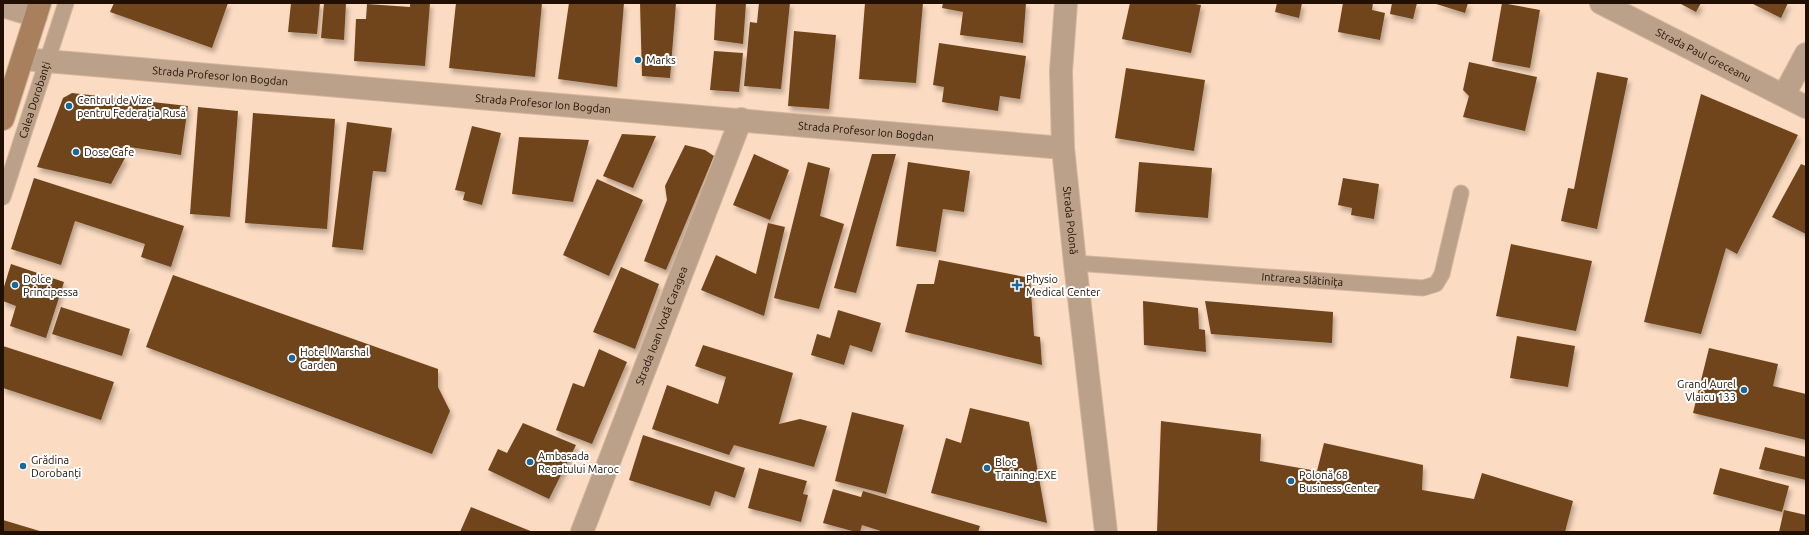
<svg xmlns="http://www.w3.org/2000/svg" width="1809" height="535" font-family="Ubuntu,sans-serif">
<style>
.building{fill:#71451a;filter:url(#shadow)}
.lines{fill:none;stroke-linecap:round;stroke-linejoin:round}
.service-casing{stroke:#d4b69e;stroke-width:17}
.minor-casing{stroke:#d4b69e;stroke-width:24}
.tertiary-casing{stroke:#d4b69e;stroke-width:24}
.secondary-casing{stroke:#d4b69e;stroke-width:24}
.service{stroke:#bca18a;stroke-width:15}
.minor{stroke:#bca18a;stroke-width:22}
.tertiary{stroke:#bca18a;stroke-width:22}
.secondary{stroke:#a8805e;stroke-width:22}
.poi-dot{fill:#17699a;stroke:#fff;stroke-width:1.5}
.labels{text-anchor:middle;stroke-width:4;stroke-linejoin:round;paint-order:stroke}
.street-label{font-size:11px;fill:#210f01;stroke:#fff}
.poi-label{font-size:11px;fill:#210f01;stroke:#fff;text-anchor:start}
</style>
<defs>
<filter id="shadow"><feDropShadow dx="2.5" dy="4.5" stdDeviation="2" flood-color="#0004"/></filter>
</defs>
<rect width="100%" height="100%" fill="#fbdbc1"/>
<path class="building" d="M114 3H228L212 48 110 12Z
M291 3H320L317 34 288 32Z
M324 3H346L344 40 321 38Z
M410 3H430L425 66 354 61 356 19H366L367 4 410 7Z
M456 3H542L535 77 449 68Z
M569 3H624L617 87 558 79Z
M640 3H676L670 78 642 76Z
M716 3H746L743 44 714 40Z
M759 3H790L781 89 744 86 750 22 757 23Z
M865 3H923L916 83 859 79Z
M943 3H1026L1023 43 960 35 963 12 942 8Z
M1130 3H1189L1201 5 1191 53 1122 39Z
M1277 3H1302L1299 18 1275 12Z
M1343 3H1373L1372 10 1385 13 1380 40 1338 32Z
M1392 3H1417L1413 19 1390 14Z
M1433 3H1468L1465 13Z
M1502 3 1540 10 1530 68 1492 61Z
M1679 3H1701L1696 12Z
M1751 3H1788L1781 18Z
M794 31 836 35 829 109 788 106Z
M939 43 1026 56 1020 99 1000 96 998 111 942 102 944 87 933 85Z
M714 51 743 53 739 92 710 90Z
M1469 62 1537 77 1525 131 1463 117 1469 96 1463 90Z
M1126 68 1205 80 1194 151 1115 138Z
M1597 72 1628 78 1597 229 1561 221 1568 188 1574 189Z
M72 93 188 106 181 155 123 146 119 155 125 158 111 184 37 167 63 98Z
M1701 94 1798 135 1737 254 1726 248 1701 334 1644 322Z
M198 107 238 111 230 217 190 214Z
M253 113 335 119 327 229 245 223Z
M347 122 392 128 386 172 373 171 363 250 332 247Z
M472 126 501 133 482 205 463 200 465 192 455 190Z
M622 134 656 136 633 188 603 176Z
M519 137 589 140 573 202 512 194Z
M685 145 705 150 714 156 666 270 644 261 667 200 665 186Z
M754 154 789 170 770 220 733 205Z
M872 154H896L856 293 834 288Z
M808 162 830 168 820 216 844 224 819 309 774 298Z
M908 162 970 171 964 212 943 209 936 252 896 246Z
M1139 162 1212 168 1208 218 1135 212Z
M1801 164 1806 166V234L1772 217Z
M34 178 184 226 171 267 141 257 145 244 75 221 61 265 11 249Z
M1343 178 1379 184 1374 219 1351 215 1352 208 1338 205Z
M597 179 643 200 609 276 563 255Z
M768 223 785 227 764 316 701 290 716 255 756 274Z
M1511 244 1592 261 1576 331 1496 316Z
M939 260 1030 278 1034 336 1040 337 1042 365 905 332 917 284H934Z
M11 264 64 282 46 338 10 326 16 306 3 301V290Z
M621 267 659 284 635 349 593 332Z
M173 275 438 369V387L450 411 432 454 146 347Z
M1143 301 1198 308 1199 329 1205 330 1206 352 1144 345Z
M1205 301 1333 312 1332 343 1211 334Z
M61 307 130 329 122 356 52 334Z
M838 310 881 323 872 352 850 345 844 365 811 355 817 334 830 338Z
M1517 336 1575 346 1568 387 1510 378Z
M703 345 793 373 779 424 800 419 827 426 814 467 734 445 729 455 652 429 667 385 718 404 726 377 695 366Z
M3 346 114 382 101 420 3 388Z
M1709 348 1778 364 1773 386 1806 394V440L1693 413Z
M599 349 627 362 592 444 556 430 573 383 584 387Z
M970 408 1029 422 1047 523 931 493 946 438 961 443Z
M852 412 904 425 886 494 835 481Z
M1161 421 1261 434 1260 461 1317 471 1324 443 1423 465 1422 490 1474 499 1482 473 1573 501 1565 532H1157Z
M523 423 576 445 549 499 488 470 498 449 507 453Z
M643 435 745 468 735 498 715 491 710 506 629 480Z
M1765 447 1806 457V480L1759 469Z
M759 468 807 481 803 494 808 495 801 522 748 508Z
M1720 468 1789 486 1782 512 1713 494Z
M833 489 861 497 863 491 980 526 978 532H884L862 525 860 532H856L823 523Z
M471 507 533 532H460Z
M1784 510 1806 515V532H1779Z
M3 520 43 532H3Z"/>
<g class="lines">
<g class="service-casing">
<g id="service">
<path id="s1" d="M3 197 66 3"/>
<path id="s2" d="M1075 263 1423 288 1436 284 1442 274 1461 193"/>
</g>
</g>
<g class="minor-casing">
<g id="minor">
<path id="s3" d="M1601 3 1806 107"/>
<path d="M3 6 36 16"/>
<path id="s4" d="M23 59 1063 148"/>
<path d="M1784 95 1806 54"/>
<path id="s5" d="M582 532 741 119"/>
</g>
</g>
<g class="tertiary-casing">
<g id="tertiary">
<path id="s6" d="M1066 3 1061 71 1063 148 1075 263 1106 532"/>
</g>
</g>
<g class="secondary-casing">
<path id="secondary" d="M3 119 40 3"/>
</g>
<use href="#service" class="service"/>
<use href="#minor" class="minor"/>
<use href="#tertiary" class="tertiary"/>
<use href="#secondary" class="secondary"/>
</g>
<g class="poi-dot">
<circle cx="638" cy="60" r="4"/>
<circle cx="69" cy="106" r="4"/>
<circle cx="76" cy="152" r="4"/>
<circle cx="15" cy="285" r="4"/>
<path d="M1015 279h4v4h4v4h-4v4h-4v-4h-4v-4h4z"/>
<circle cx="292" cy="358" r="4"/>
<circle cx="1744" cy="390" r="4"/>
<circle cx="530" cy="462" r="4"/>
<circle cx="23" cy="466" r="4"/>
<circle cx="987" cy="468" r="4"/>
<circle cx="1291" cy="481" r="4"/>
</g>
<g class="labels">
<g class="street-label">
<text dy="4" stroke="none"><textPath href="#s3" startOffset="115">Strada Paul Greceanu</textPath></text>
<text dy="4" stroke="none"><textPath href="#s4" startOffset="198">Strada Profesor Ion Bogdan</textPath></text>
<text dy="4" stroke="none"><textPath href="#s1" startOffset="102">Calea Dorobanți</textPath></text>
<text dy="4" stroke="none"><textPath href="#s4" startOffset="522">Strada Profesor Ion Bogdan</textPath></text>
<text dy="4" stroke="none"><textPath href="#s4" startOffset="846">Strada Profesor Ion Bogdan</textPath></text>
<text dy="4" stroke="none"><textPath href="#s6" startOffset="218">Strada Polonă</textPath></text>
<text dy="4" stroke="none"><textPath href="#s2" startOffset="228">Intrarea Slătinița</textPath></text>
<text dy="4" stroke="none"><textPath href="#s5" startOffset="221">Strada Ioan Vodă Caragea</textPath></text>
</g>
<g class="poi-label">
<text x="646" y="64">Marks</text>
<text x="77" y="104">Centrul de Vize<tspan x="77" dy="13">pentru Federația Rusă</tspan></text>
<text x="84" y="156">Dose Cafe</text>
<text x="23" y="283">Dolce<tspan x="23" dy="13">Principessa</tspan></text>
<text x="1026" y="283">Physio<tspan x="1026" dy="13">Medical Center</tspan></text>
<text x="300" y="356">Hotel Marshal<tspan x="300" dy="13">Garden</tspan></text>
<text x="1736" y="388" text-anchor="end">Grand Aurel<tspan x="1736" dy="13">Vlaicu 133</tspan></text>
<text x="538" y="460">Ambasada<tspan x="538" dy="13">Regatului Maroc</tspan></text>
<text x="31" y="464">Grădina<tspan x="31" dy="13">Dorobanți</tspan></text>
<text x="995" y="466">Bloc<tspan x="995" dy="13">Training.EXE</tspan></text>
<text x="1299" y="479">Polonă 68<tspan x="1299" dy="13">Business Center</tspan></text>
</g>
</g>
<rect width="1809" height="535" fill="none" stroke="#210f01" stroke-width="8"/>
</svg>
